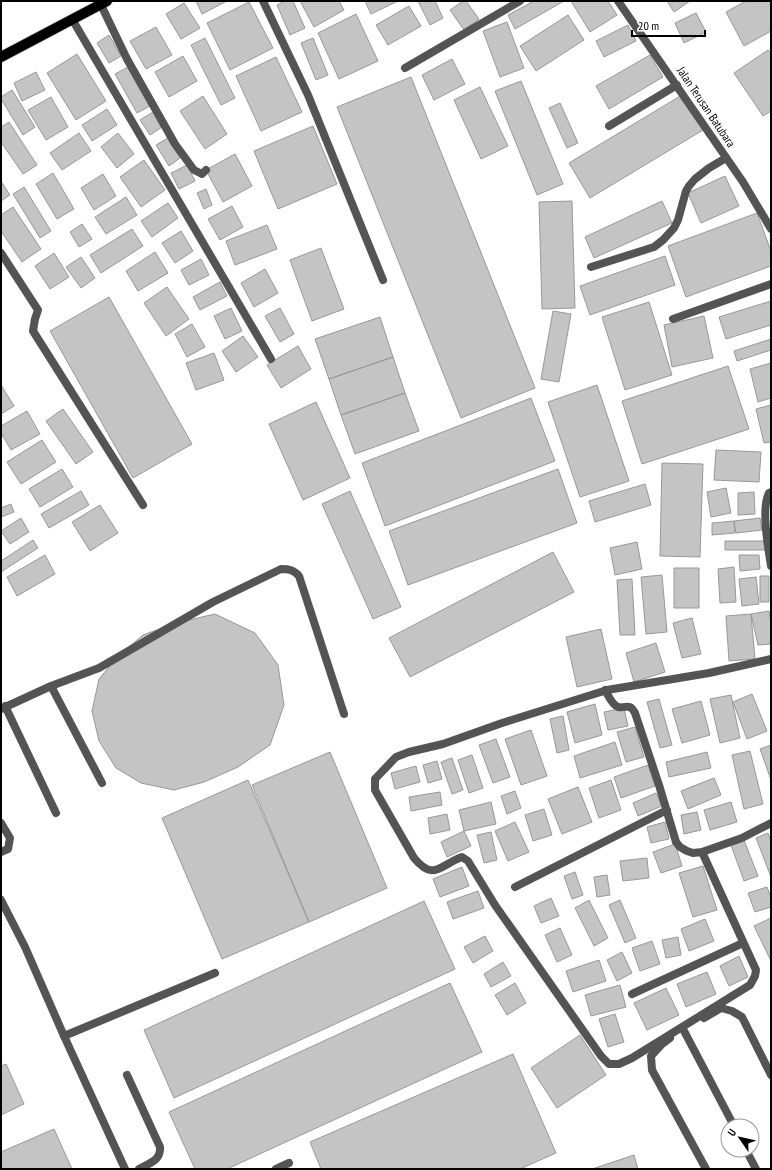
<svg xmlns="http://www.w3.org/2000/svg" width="772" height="1170" font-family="'PT Sans Narrow',sans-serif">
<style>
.building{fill:#c4c4c4;stroke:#989898}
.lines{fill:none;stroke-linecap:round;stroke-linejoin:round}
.primary-casing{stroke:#dbdbdb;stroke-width:12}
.lane{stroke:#545454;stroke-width:8}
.street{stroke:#545454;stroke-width:8}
.primary{stroke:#000;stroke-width:10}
.labels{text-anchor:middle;stroke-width:3;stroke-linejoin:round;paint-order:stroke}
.street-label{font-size:12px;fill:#000;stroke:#fff}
</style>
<rect width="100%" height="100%" fill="#fff"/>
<path class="building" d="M196 1H227L202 14Z
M285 1H293L305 28 290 35 277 5Z
M300 1H339L344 10 314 27Z
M365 1H398L371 14Z
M418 1H435L443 18 430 25Z
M463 1H466L479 19 464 30 450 10Z
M534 1H564L515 29 508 15Z
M571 1H608L617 15 590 32Z
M667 1H690L674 12Z
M746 1H771V31L744 46 726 12Z
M249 2 273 48 230 70 207 23Z
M184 3 200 28 181 39 166 14Z
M409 6 421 26 388 45 376 25Z
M696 13 706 32 684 43 675 23Z
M356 14 378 61 339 79 318 33Z
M568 15 584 40 536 71 520 46Z
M507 22 524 68 500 77 483 31Z
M628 25 636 41 604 57 596 41Z
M156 27 172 55 146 69 130 41Z
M109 35 121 56 109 63 97 43Z
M205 38 235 98 221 105 191 45Z
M313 38 328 75 316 80 301 43Z
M768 50 771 54V111L763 116 734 73Z
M77 54 106 101 76 120 47 73Z
M650 55 663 77 609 109 596 86Z
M183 56 197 81 169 97 155 72Z
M276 57 302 112 261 131 236 76Z
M452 59 465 84 434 100 422 75Z
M128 67 150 106 137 113 115 74Z
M36 72 45 90 22 101 14 83Z
M411 77 535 388 461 418 337 107Z
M521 81 563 184 537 195 495 91Z
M480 87 508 146 481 159 454 100Z
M12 90 35 127 23 135 1 99V97Z
M682 95 703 130 590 198 569 163Z
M203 96 227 134 205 149 180 111Z
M51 97 68 127 46 140 28 110Z
M560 103 578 143 567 148 549 108Z
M107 109 117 125 92 141 82 125Z
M153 112 162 127 150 135 140 120Z
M9 122 37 165 23 174 1 142V127Z
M313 126 337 184 278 209 254 151Z
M79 133 91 151 62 170 50 153Z
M118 133 134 154 117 168 101 147Z
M168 138 180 158 169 166 156 145Z
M235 154 252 186 223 202 206 170Z
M144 160 165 190 141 207 120 177Z
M187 165 195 181 179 189 171 173Z
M53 173 74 209 57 219 36 184Z
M103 174 116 196 94 210 81 188Z
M725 176 739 206 701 223 688 193Z
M1 181 10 195 1 201Z
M24 187 51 231 40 238 13 194Z
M206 189 212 205 204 209 197 193Z
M126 197 137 215 106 234 95 217Z
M572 201 575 308 542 309 539 202Z
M662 201 672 223 594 258 585 237Z
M168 203 178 218 152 237 141 221Z
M232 206 243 227 220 240 208 219Z
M13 207 41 249 22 262 1 231V215Z
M757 213 771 251V266L686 297 668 246Z
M82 224 92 239 79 247 70 232Z
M267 225 277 249 235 265 226 241Z
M132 229 143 246 101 273 90 255Z
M181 231 193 251 175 263 162 243Z
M321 248 344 309 312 321 290 260Z
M155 252 168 273 138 291 126 271Z
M54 253 69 277 50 289 35 266Z
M665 256 675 285 590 315 580 286Z
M81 257 95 278 81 288 66 267Z
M201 259 209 275 189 285 181 270Z
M265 269 278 293 254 307 241 283Z
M220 282 227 296 200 310 193 297Z
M167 287 189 319 166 336 144 303Z
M109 297 192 444 133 478 50 331Z
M771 301V325L726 339 719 317Z
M649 302 672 375 625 390 602 317Z
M231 308 242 331 225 339 214 316Z
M280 308 294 334 280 342 265 316Z
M553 311 571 314 559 382 541 379Z
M704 316 713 358 672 367 664 325Z
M380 317 393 357 329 379 315 339Z
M192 324 205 347 187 357 175 334Z
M243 336 258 357 236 372 222 351Z
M771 339V350L737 361 734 351Z
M298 346 311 369 281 388 267 365Z
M214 353 224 380 196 390 186 363Z
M393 357 405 393 341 415 329 379Z
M771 363V398L758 402 750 369Z
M728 366 749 429 642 464 622 401Z
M1 385 14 406 1 414Z
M597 385 629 481 580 497 548 402Z
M405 393 419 431 355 454 341 415Z
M531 398 555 461 385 526 362 463Z
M316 402 350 478 303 500 269 424Z
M771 405V442L764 443 756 409Z
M63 409 93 452 76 464 46 421Z
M27 411 40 434 11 450 1 433V426Z
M42 440 56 462 21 484 7 462Z
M716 450 761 452 759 482 714 480Z
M662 463 703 464 700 557 660 556Z
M62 469 73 487 40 507 29 489Z
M558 469 577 523 408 585 389 531Z
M645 484 651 505 595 522 589 501Z
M726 488 731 513 711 517 707 492Z
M81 491 89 505 49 528 41 514Z
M350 491 401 607 373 619 322 504Z
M754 492 755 514 738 515V493Z
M11 504 14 512 1 517V508Z
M100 505 118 533 90 551 72 522Z
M21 518 29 532 10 544 1 531Z
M760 518 762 530 736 533 734 521Z
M734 521 735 533 712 535V523Z
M33 540 38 548 1 572V561Z
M725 541H765V550H725Z
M637 542 642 569 615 575 610 548Z
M553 552 574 592 410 677 389 638Z
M45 555 55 574 17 596 7 577Z
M739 555H759L760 569 740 571Z
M734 567 736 602 720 603 718 569Z
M674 568H699V608H674Z
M662 575 667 632 646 634 641 577Z
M760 576H769V602H760Z
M756 577 759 604 742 606 739 579Z
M632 579 635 635H620L617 580Z
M769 611 771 623V644L758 645 751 614Z
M215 614 255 633 278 665 284 705 270 745 238 767 204 782 174 790 141 783 116 768 99 741 92 711 99 679 118 656 143 635 176 623Z
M751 614 755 659 729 661 726 616Z
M692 618 701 654 682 658 673 623Z
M601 629 612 679 577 687 566 637Z
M656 643 665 672 634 682 626 653Z
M752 694 767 731 747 739 733 702Z
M731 695 740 738 720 743 710 699Z
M659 699 672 745 660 748 647 702Z
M701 701 710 735 682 743 672 709Z
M595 704 602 735 575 743 567 712Z
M624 708 628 726 608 730 604 712Z
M563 716 569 750 557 753 550 719Z
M635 727 644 757 626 762 617 732Z
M531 730 547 776 521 785 505 739Z
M496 739 510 777 493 783 479 745Z
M615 742 622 765 580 778 574 756Z
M771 745V780L760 749Z
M750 751 763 804 744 809 732 755Z
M330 752 387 888 309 922 252 785Z
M707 752 711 768 669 777 666 762Z
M472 755 483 788 469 793 458 760Z
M452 758 463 790 452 794 441 762Z
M437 761 442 779 428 783 423 765Z
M648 765 655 786 621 798 614 777Z
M416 766 420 782 395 789 391 773Z
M714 778 721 795 688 809 681 791Z
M248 780 309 922 222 959 162 818Z
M611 780 621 810 599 818 589 788Z
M578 787 592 822 562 834 548 799Z
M515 791 521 808 507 814 501 796Z
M440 792 442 805 411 811 409 797Z
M656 793 662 806 638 816 633 803Z
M491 802 496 824 464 831 459 810Z
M731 802 737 822 710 830 704 810Z
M544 809 552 835 533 841 525 815Z
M697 812 701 830 684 834 681 815Z
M447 814 450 830 430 834 428 818Z
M515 822 529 852 508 861 495 831Z
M665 822 669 839 651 843 647 827Z
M464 831 471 846 447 857 441 842Z
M491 832 497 860 484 863 477 835Z
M768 833 771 841V877L756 838Z
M744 840 758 876 744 881 731 845Z
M675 844 682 866 661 873 653 852Z
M647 858 649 878 623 881 620 861Z
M703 866 717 910 693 917 679 873Z
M462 867 469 886 440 897 433 879Z
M575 872 583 895 572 899 564 876Z
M607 875 610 895 597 897 594 877Z
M767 887 771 898V907L755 912 748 893Z
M478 891 484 908 453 919 447 902Z
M551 898 559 916 541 923 534 906Z
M589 900 608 938 594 946 575 908Z
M620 900 636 938 625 943 609 905Z
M424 901 455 969 174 1098 144 1030Z
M771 918V961L754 926Z
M705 919 714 941 689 951 681 929Z
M560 928 572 955 557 962 545 935Z
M485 936 493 951 473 963 464 947Z
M678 937 681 955 666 958 662 940Z
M652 941 660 964 640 971 632 948Z
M622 952 632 973 617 981 607 960Z
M739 956 748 977 729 986 720 966Z
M599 960 606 981 573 992 566 971Z
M503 962 511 976 491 987 484 974Z
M707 972 716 994 686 1007 677 984Z
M450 983 482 1052 227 1169H195L169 1112Z
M515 983 526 1003 507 1015 495 995Z
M620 985 626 1007 591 1016 585 995Z
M666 988 679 1015 647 1030 634 1003Z
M615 1014 624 1042 608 1047 599 1019Z
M580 1035 606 1075 557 1108 531 1068Z
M513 1054 556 1153 520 1169H321L310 1142Z
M6 1064 24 1104 1 1115V1066Z
M54 1129 72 1169H1V1152Z
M634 1155 638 1169H592Z"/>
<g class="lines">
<g class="primary-casing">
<path id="primary" d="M1 57 107 1"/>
</g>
<path class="lane" d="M263 1 308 95 383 280
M1 253 38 310 35 319 33 331 143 505
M591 267 654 247 663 240 674 228 678 220 686 191 689 186 695 179 709 168 726 158
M673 319 771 284
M51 686 102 783
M5 706 56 813
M1 709 51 686 99 668 213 602 281 569C289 569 294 570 299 576L344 714
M1 823 10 838 8 849 1 852
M704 1018 721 1008 732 1011 742 1017 771 1075
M683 1029 734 1126
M64 1036 215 973
M670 1038 662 1044 651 1056 652 1070 706 1169
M127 1075 160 1147C161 1161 149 1163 139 1169
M746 1150 756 1169
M276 1169 289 1163"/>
<path class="street" d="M618 1 743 182 771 229
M102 7 127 59 175 144 194 170 202 174 206 170
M72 19 271 359
M405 68 520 1
M609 126 677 85
M771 492 769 493C761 508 768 547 771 566
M605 690C608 695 612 705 618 707 627 709 629 702 635 713L659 785 676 842 680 847 687 851 693 853 702 852 742 838 771 823
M702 852 756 970 755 976 750 985 632 1058 619 1064H609L601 1056 495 905 468 861 462 857C440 865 434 882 414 858L375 790V779L396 757 409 752 443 744 502 723 607 690 709 673 771 659
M515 887 667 810
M1 900 25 947 64 1036 125 1169
M632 994 743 943"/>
<use href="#primary" class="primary"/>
</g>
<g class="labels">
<g class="street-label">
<text transform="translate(706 107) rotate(56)" y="4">Jalan Terusan Batubara</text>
</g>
</g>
<rect width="772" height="1170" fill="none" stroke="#000000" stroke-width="4"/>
<g transform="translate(740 1138) rotate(304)"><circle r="19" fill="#ffffff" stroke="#999999"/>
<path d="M0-3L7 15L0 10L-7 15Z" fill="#000000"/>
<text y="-6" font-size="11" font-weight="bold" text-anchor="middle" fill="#000000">U</text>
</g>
<path d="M632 30v6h73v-6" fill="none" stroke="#000000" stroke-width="2"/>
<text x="638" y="30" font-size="12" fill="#000000" stroke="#ffffff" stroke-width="3" paint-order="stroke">20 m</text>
</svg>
